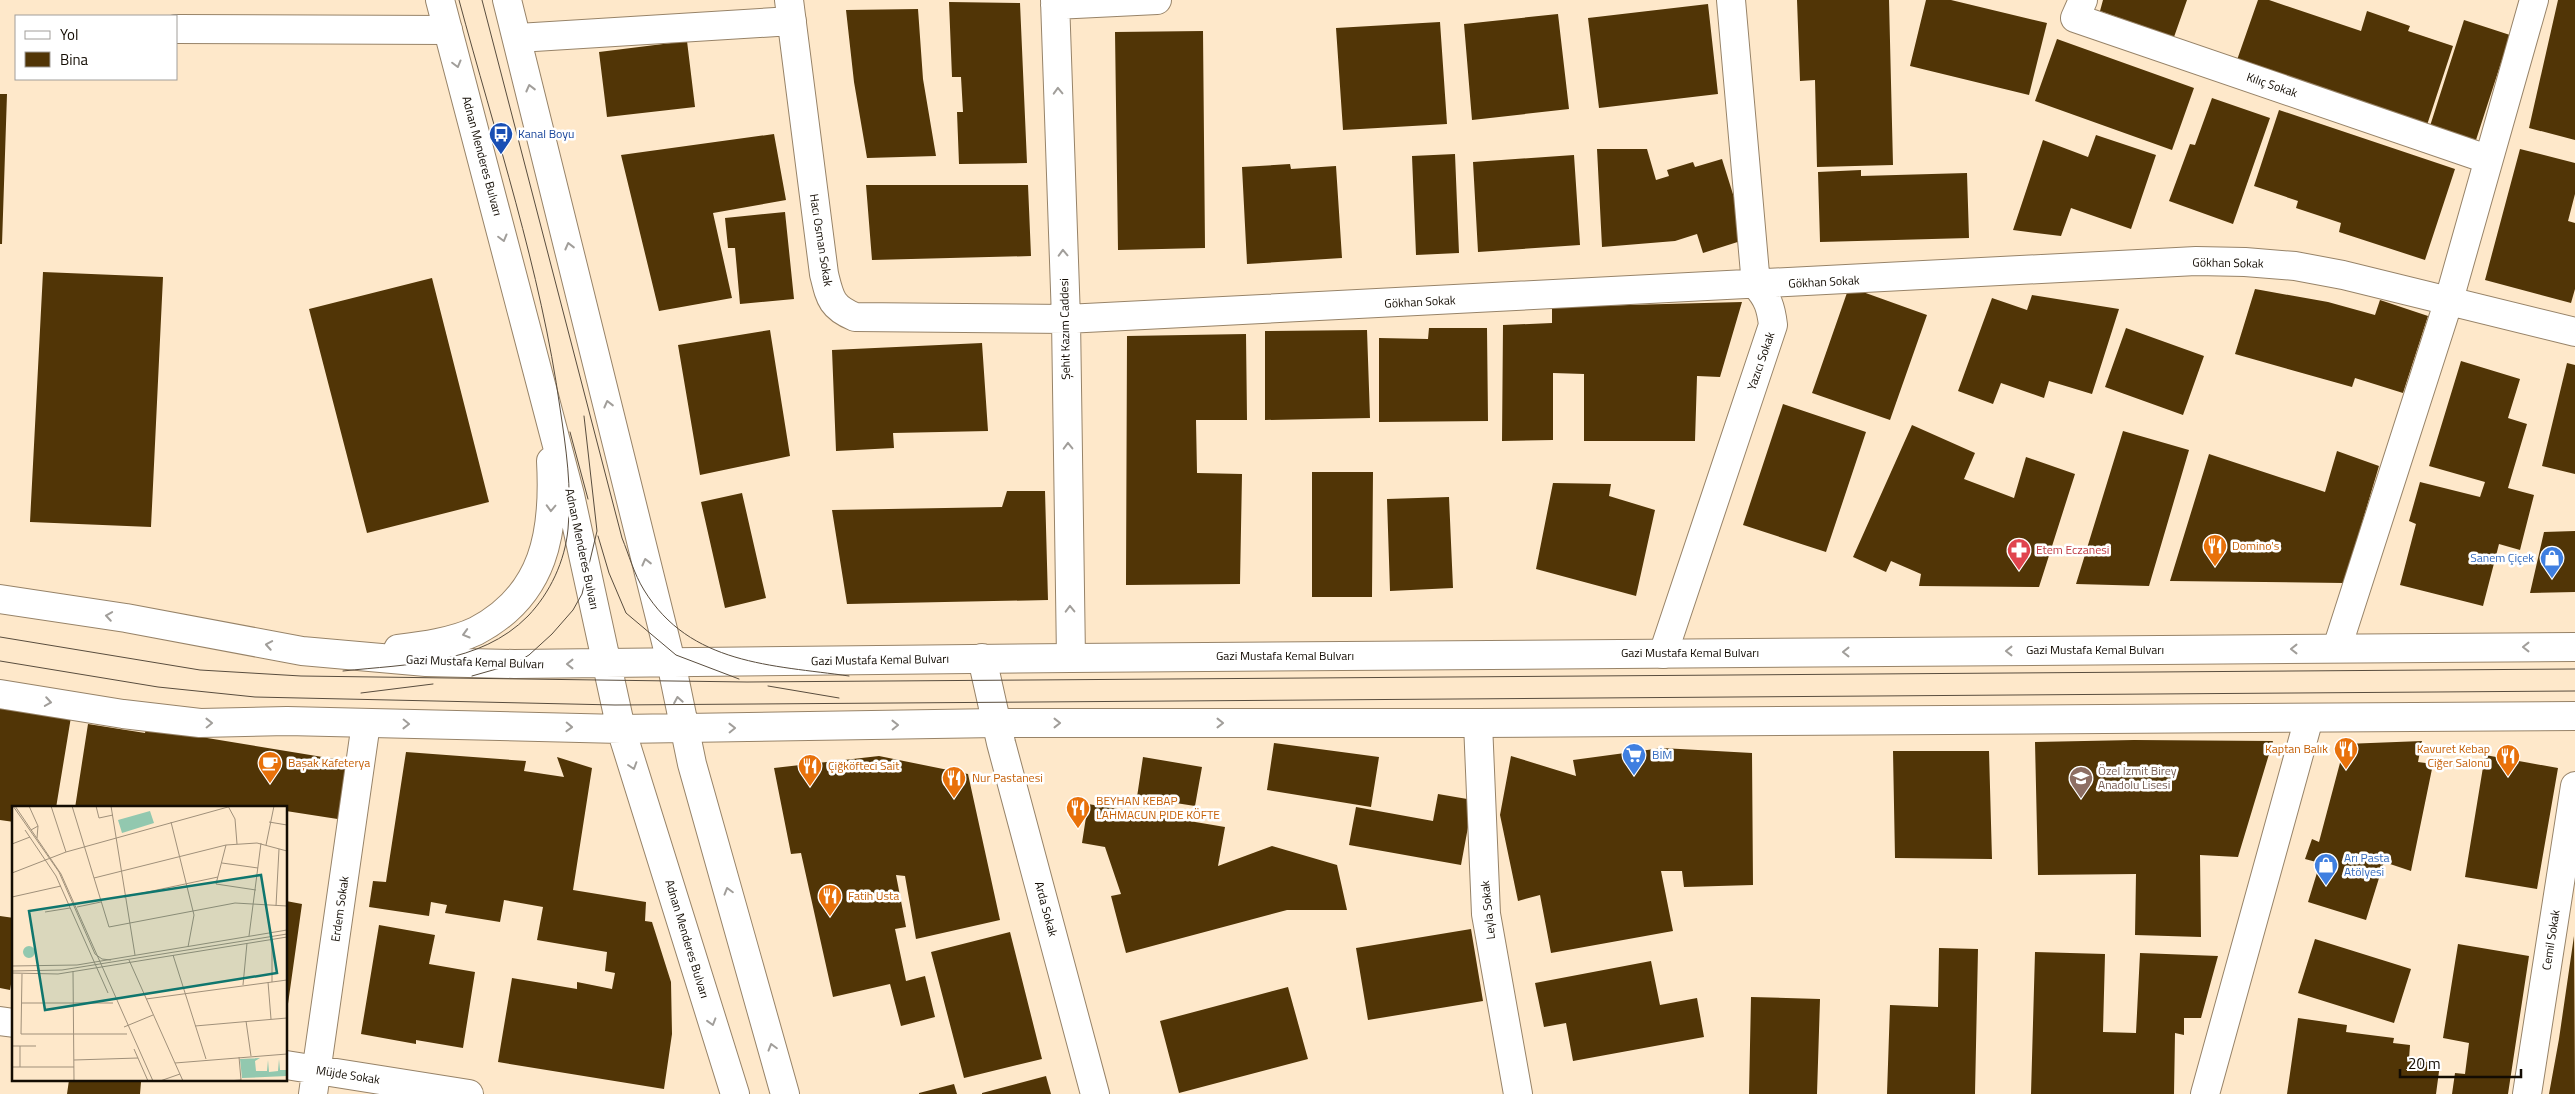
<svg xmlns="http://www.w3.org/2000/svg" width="2575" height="1094" font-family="'Titillium Web',sans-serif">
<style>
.building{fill:#513506}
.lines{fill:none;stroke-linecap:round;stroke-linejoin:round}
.minor-casing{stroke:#978368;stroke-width:30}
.major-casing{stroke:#978368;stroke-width:30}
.minor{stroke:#fff;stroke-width:28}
.major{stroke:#fff;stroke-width:28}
.tram{stroke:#594d3e;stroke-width:1}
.oneway{stroke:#a19e9a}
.labels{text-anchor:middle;stroke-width:5;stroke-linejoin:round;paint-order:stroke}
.street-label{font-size:12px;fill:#130c03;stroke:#fff}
.transit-label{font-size:12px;fill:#164399;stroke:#fff;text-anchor:start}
.food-label{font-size:12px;fill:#c56008;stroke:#fff;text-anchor:start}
.health-label{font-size:12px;fill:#be3a42;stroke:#fff;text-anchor:start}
.shop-label{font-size:12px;fill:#366cbe;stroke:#fff;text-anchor:start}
.education-label{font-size:12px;fill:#785e54;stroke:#fff;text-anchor:start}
.inset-road{fill:none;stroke:#a0907a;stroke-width:1}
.view{fill:#0f766e;fill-opacity:0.15;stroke:#0f766e;stroke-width:2.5}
.inset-edge{fill:none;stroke:#130c03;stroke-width:2.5}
</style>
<rect width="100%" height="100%" fill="#fee8ca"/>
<path class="building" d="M1797 0H1889L1893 165 1817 167 1815 80 1800 81Z
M1926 0H1951L2047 23 2029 95 1910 66Z
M2103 0H2187L2174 37 2100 11Z
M2258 0H2269L2361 31 2367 11 2410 26 2408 31 2453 46 2427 125 2237 60Z
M2558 0H2575V140L2529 128Z
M949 2 1020 3 1027 163 959 164 957 112H963L961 77H952Z
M1708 4 1718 94 1599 108 1588 18Z
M918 9 923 79 936 156 867 158 854 82 846 10Z
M1558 14 1569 109 1472 120 1464 24Z
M2464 20 2510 35 2476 140 2430 126Z
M1440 22 1447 124 1343 130 1336 28Z
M1203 31 1205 248 1118 250 1115 32Z
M2057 39 2194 88 2172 150 2035 101Z
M687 41 695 107 607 117 599 52Z
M0 94H7L2 244H0Z
M2212 98 2270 118 2233 224 2169 201 2190 144 2195 145Z
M2279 110 2455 169 2425 260 2339 232 2341 223 2296 208 2298 201 2254 186Z
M774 134 786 200 713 213 732 298 659 311 621 155Z
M2096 135 2156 155 2131 229 2071 208 2061 236 2013 230 2043 140 2088 157Z
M1597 149H1647L1656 180 1669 176 1667 170 1693 162 1695 167 1722 159 1747 239 1703 253 1697 234 1675 241 1602 247Z
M2520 149 2575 163V194L2568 221 2575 223V289L2571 303 2485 280Z
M1455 154 1459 253 1416 255 1412 156Z
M1574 155 1580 245 1478 252 1473 162Z
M1290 164 1291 169 1336 166 1342 258 1247 264 1242 167Z
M1861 170V176L1967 173 1969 238 1820 242 1818 172Z
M866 185H1028L1031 256 872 260Z
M785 212 794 299 740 304 735 248H728L725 218Z
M43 272 163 277 151 527 30 522Z
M432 278 489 502 367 533 309 309Z
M1849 287 1927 315 1890 420 1812 393Z
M2255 289 2328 302 2375 315 2380 300 2428 316 2403 393 2355 378 2352 387 2235 354Z
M2032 295 2119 309 2092 394 2049 381 2044 398 2001 383 1993 404 1958 391 1992 298 2027 310Z
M1742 302 1720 377 1697 376 1695 441H1584V374L1553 373V440L1502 441 1503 325 1552 323V307Z
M1429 328H1487L1488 421 1379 422V338L1428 339Z
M2126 328 2204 356 2183 415 2105 387Z
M770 330 790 456 700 475 678 345Z
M1367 330 1370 418 1265 420V331Z
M1246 334 1247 420H1196L1197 473 1242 474 1240 584 1126 585 1127 336Z
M982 343 988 431 893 433 894 448 836 451 832 350Z
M2461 361 2520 379 2508 418 2527 424 2508 488 2534 495 2520 550 2499 544 2483 606 2400 585 2416 524 2409 521 2420 482 2480 497 2485 482 2429 466Z
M2567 363 2575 365V474L2542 466Z
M1783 404 1866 432 1826 552 1743 525Z
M1912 425 1975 453 1964 479 2014 498 2026 457 2075 474 2039 587 1919 586 1921 574 1891 561 1886 572 1853 557Z
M2123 431 2189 450 2149 586 2076 584Z
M2337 451 2379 466 2344 583 2170 581 2209 454 2325 492Z
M1312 472H1373L1372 597H1312Z
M1553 483 1611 484 1609 496 1655 510 1636 596 1536 569Z
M1007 491H1045L1048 600 847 604 832 510 1002 507Z
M742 493 766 598 725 608 701 502Z
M1449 497 1453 588 1390 591 1387 499Z
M2575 531V592L2530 593 2544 532Z
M0 705 71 717 56 808H14V822L0 820Z
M88 724 145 733 146 728 353 762 344 820 286 811V808H75Z
M2134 740 2273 741 2238 857 2200 855 2201 937 2135 935 2136 874 2038 875 2035 742Z
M2422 741 2418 762 2433 764 2411 871 2384 862 2366 920 2308 902 2320 863 2305 859 2312 839 2319 842 2345 744Z
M1274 743 1379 757 1371 807 1267 790Z
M1662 748 1752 753 1753 885 1684 887 1682 871H1661L1673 931 1551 953 1540 895 1518 901 1500 815 1511 756 1576 776 1573 760Z
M1893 751H1989L1992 859 1895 858Z
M406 752 526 761 524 771 564 777 557 757 592 768 573 890 646 902 645 921 652 922 671 982 672 1034 664 1089 498 1062 512 978 577 989V982L612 989 615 973 605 971 607 952 537 940 543 907 504 900 500 922 445 913 447 905 431 902 429 916 369 907 373 881 386 882Z
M2485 755 2558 768 2537 889 2465 877Z
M879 756 968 774 1000 920 916 939 905 876 896 875 906 927 895 929 906 981 925 976 935 1017 901 1026 890 984 833 997 801 853 791 854 774 768Z
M1143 757 1202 767 1195 806 1137 797Z
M1438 794 1473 800 1461 865 1349 845 1356 807 1433 821Z
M1088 804 1225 827 1218 866 1272 846 1337 865 1347 910H1287L1126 953 1111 896 1121 894 1105 847 1082 843Z
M286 901 302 904 287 1011H286Z
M0 916 14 918V967L10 990 0 988Z
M379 925 435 935 429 964 475 972 463 1048 416 1040V1044L361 1034Z
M1471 929 1483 1001 1368 1020 1356 948Z
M1010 932 1042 1059 964 1078 931 952Z
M2574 936 2575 1094H2549L2559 1039Z
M2315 939 2411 969 2394 1023 2298 993Z
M2458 944 2529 956 2508 1094H2452L2455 1073 2465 1074 2469 1043 2443 1038Z
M1939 948 1978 949 1975 1094H1887L1890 1005 1938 1007Z
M2035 952 2105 954 2103 1032 2136 1033 2140 953 2218 956 2201 1018H2184V1035L2175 1033 2174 1094H2031Z
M1651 961 1660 1005 1697 998 1704 1037 1573 1061 1566 1023 1544 1027 1535 983Z
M1288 987 1308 1059 1179 1093 1160 1021Z
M1751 997 1820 999 1817 1094H1749Z
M2298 1018 2347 1025 2346 1032 2394 1038 2393 1043 2410 1045 2409 1059 2440 1064 2436 1094H2287Z
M1046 1076 1051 1094H982V1093Z
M69 1080H127L141 1082 140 1094H67Z
M954 1084 957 1094H919V1093Z"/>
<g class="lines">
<g class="minor-casing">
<path id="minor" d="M789 0 824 274C830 298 831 307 855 317L1066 319 2196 261 2245 262 2295 266 2343 275 2575 332
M1055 0 1066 319 1071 658
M2083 0 2075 18 2487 159
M1055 5 1157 0
M176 29 448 30
M518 38 792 21
M2337 648 2449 300 2534 0
M1663 654 1773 325C1771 308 1768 298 1756 285L1731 0
M982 658 1001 743 1095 1094
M1478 723 1486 914 1518 1094
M0 1021 14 1023
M286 1065 469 1094
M313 1094 366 723
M2205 1094 2309 718
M2527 1094 2575 786"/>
</g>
<g class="major-casing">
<path id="major" d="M440 0 570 495 621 729 735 1094
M507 0 671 662 692 764 785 1094
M0 599 126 618 302 651 426 662 514 664 1071 658 2575 647
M398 649C422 646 453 642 476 631 545 595 555 532 551 461
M0 694 123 714 200 723 287 721 621 729 997 723H1478L2575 716"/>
</g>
<use href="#minor" class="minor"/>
<use href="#major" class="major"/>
<path class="tram" d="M482 0 622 538C629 555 634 574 644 590 690 665 772 665 849 676
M570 432 588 499
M598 536 609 573 626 613 676 655 739 679
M0 637 200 670 301 676 747 682 2575 669
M0 661 158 687 255 697 615 705 2575 691
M343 671C407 664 480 665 528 616 550 593 565 561 568 529 572 488 566 448 560 408 541 271 495 134 459 0
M472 676 514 664 529 655 552 634 573 610 582 594 597 531 584 416
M768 686 839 698
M361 693 433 684"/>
</g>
<defs><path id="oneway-chevron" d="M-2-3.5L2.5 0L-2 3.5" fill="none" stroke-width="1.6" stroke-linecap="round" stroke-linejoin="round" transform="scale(1.25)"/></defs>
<g class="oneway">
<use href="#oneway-chevron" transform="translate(457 64) rotate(75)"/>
<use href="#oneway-chevron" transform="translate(530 88) rotate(-104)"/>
<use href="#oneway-chevron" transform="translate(1058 91) rotate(-92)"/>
<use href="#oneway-chevron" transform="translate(503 238) rotate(75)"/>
<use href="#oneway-chevron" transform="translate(569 246) rotate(-104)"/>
<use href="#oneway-chevron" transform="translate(1063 253) rotate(-92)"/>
<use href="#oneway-chevron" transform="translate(608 404) rotate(-104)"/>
<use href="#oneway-chevron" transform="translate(1068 446) rotate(-91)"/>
<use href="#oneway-chevron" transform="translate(551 508) rotate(92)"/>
<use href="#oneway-chevron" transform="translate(646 562) rotate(-104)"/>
<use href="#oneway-chevron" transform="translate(1070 609) rotate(-91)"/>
<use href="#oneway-chevron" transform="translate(109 616) rotate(-171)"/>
<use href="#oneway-chevron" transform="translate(466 634) rotate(164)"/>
<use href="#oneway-chevron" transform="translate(269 645) rotate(-170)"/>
<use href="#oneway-chevron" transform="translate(2526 647) rotate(180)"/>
<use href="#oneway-chevron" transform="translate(2294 649) rotate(180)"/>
<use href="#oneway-chevron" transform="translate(2009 651) rotate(180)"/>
<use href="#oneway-chevron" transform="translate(1846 652) rotate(180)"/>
<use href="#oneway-chevron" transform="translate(570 664) rotate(180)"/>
<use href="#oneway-chevron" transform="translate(678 700) rotate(-100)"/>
<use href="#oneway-chevron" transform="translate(48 702) rotate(9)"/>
<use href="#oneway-chevron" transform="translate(209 723) rotate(-1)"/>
<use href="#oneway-chevron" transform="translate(1057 723)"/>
<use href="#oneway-chevron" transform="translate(1220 723)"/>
<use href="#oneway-chevron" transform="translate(406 724) rotate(1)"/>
<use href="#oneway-chevron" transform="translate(895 725) rotate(-1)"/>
<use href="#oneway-chevron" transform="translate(569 727) rotate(2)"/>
<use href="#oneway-chevron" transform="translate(732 728) rotate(-1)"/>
<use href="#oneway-chevron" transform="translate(633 766) rotate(72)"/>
<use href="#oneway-chevron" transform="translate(728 891) rotate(-106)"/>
<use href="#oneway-chevron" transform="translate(712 1022) rotate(73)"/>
<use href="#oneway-chevron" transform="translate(772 1047) rotate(-106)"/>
</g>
<defs>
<g id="bus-pin" transform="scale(1.25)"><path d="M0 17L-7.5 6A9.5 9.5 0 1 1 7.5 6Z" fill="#1a4fb4" stroke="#fff"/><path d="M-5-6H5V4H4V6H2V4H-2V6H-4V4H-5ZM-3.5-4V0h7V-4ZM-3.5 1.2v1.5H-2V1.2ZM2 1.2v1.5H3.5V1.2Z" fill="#fff"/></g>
<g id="restaurant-pin" transform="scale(1.25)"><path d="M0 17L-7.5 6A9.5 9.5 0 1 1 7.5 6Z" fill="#e8710a" stroke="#fff"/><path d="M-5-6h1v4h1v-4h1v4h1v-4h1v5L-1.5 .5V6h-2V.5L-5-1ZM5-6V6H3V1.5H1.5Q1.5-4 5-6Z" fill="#fff"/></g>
<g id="pharmacy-pin" transform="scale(1.25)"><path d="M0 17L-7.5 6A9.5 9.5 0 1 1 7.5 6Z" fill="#e0444e" stroke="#fff"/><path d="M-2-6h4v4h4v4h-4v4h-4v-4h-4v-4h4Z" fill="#fff"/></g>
<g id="shop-pin" transform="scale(1.25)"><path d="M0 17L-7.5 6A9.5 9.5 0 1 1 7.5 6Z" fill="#3f7fe0" stroke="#fff"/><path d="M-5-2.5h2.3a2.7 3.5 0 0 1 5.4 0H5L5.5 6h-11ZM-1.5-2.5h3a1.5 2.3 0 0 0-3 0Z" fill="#fff"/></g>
<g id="supermarket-pin" transform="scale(1.25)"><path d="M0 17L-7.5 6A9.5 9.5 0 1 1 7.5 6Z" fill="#3f7fe0" stroke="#fff"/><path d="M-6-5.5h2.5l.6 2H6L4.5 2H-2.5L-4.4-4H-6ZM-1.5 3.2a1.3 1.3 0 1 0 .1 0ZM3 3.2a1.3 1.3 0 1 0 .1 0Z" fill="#fff"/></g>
<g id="cafe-pin" transform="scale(1.25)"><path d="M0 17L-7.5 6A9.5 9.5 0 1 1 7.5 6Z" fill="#e8710a" stroke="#fff"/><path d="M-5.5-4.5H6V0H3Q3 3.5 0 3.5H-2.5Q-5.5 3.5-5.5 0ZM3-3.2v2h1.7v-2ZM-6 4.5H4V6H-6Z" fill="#fff"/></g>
<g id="school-pin" transform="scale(1.25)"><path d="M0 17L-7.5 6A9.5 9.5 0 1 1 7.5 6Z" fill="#8d6e63" stroke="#fff"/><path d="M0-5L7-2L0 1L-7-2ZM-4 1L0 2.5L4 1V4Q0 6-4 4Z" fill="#fff"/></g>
</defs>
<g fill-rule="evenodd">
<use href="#bus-pin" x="501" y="134"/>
<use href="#restaurant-pin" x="2215" y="546"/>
<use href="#pharmacy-pin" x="2019" y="550"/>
<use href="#shop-pin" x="2552" y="558"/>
<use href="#restaurant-pin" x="2346" y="749"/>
<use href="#supermarket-pin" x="1634" y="755"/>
<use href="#restaurant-pin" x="2508" y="756"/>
<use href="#cafe-pin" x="270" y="763"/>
<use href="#restaurant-pin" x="810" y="766"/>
<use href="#restaurant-pin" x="954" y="778"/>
<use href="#school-pin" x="2081" y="778"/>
<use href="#restaurant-pin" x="1078" y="808"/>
<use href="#shop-pin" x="2326" y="865"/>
<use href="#restaurant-pin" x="830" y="896"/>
</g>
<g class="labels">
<g class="street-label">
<text transform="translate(2272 85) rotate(19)" y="4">Kılıç Sokak</text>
<text transform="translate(482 156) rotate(75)" y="4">Adnan Menderes Bulvarı</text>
<text transform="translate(821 240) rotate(81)" y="4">Hacı Osman Sokak</text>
<text transform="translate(2228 263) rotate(1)" y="4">Gökhan Sokak</text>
<text transform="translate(1824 282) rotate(-3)" y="4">Gökhan Sokak</text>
<text transform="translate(1420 302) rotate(-3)" y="4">Gökhan Sokak</text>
<text transform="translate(1065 329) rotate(-91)" y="4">Şehit Kazım Caddesi</text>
<text transform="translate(1761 361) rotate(-71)" y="4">Yazıcı Sokak</text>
<text transform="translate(582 549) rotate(78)" y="4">Adnan Menderes Bulvarı</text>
<text x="2095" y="654">Gazi Mustafa Kemal Bulvarı</text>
<text x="1690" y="657">Gazi Mustafa Kemal Bulvarı</text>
<text x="1285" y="660">Gazi Mustafa Kemal Bulvarı</text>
<text transform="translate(880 660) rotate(-1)" y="4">Gazi Mustafa Kemal Bulvarı</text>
<text transform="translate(475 662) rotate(2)" y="4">Gazi Mustafa Kemal Bulvarı</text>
<text transform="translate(340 909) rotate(-82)" y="4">Erdem Sokak</text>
<text transform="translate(1046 909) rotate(75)" y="4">Arda Sokak</text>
<text transform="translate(1488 910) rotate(-96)" y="4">Leyla Sokak</text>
<text transform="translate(687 939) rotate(73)" y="4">Adnan Menderes Bulvarı</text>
<text transform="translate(2551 940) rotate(-81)" y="4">Cemil Sokak</text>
<text transform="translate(348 1075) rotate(9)" y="4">Müjde Sokak</text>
</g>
<g class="transit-label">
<text x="518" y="138">Kanal Boyu</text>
</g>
<g class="food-label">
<text x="2232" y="550">Domino's</text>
<text x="2328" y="753" text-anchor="end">Kaptan Balık</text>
<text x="2490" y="753" text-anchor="end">Kavuret Kebap<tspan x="2490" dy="14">Ciğer Salonu</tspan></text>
<text x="288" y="767">Başak Kafeterya</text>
<text x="828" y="770">Çiğköfteci Sait</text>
<text x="972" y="782">Nur Pastanesi</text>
<text x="1096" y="805">BEYHAN KEBAP<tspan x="1096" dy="14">LAHMACUN PIDE KÖFTE</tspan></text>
<text x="848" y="900">Fatih Usta</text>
</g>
<g class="health-label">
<text x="2036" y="554">Etem Eczanesi</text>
</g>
<g class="shop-label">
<text x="2534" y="562" text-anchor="end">Sanem Çiçek</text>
<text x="1652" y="759">BİM</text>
<text x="2344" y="862">Arı Pasta<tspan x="2344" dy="14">Atölyesi</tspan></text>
</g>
<g class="education-label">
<text x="2098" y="775">Özel İzmit Birey<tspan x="2098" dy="14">Anadolu Lisesi</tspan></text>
</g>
</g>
<g transform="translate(12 806)">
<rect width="275" height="275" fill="#fee8ca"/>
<path d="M138 5 142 17 110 27 106 14ZM11 146a6 6 0 1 1 12 0a6 6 0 1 1-12 0ZM248 252 243 255 244 265H255L256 254 257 266 266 265 267 253 268 264H275V270L230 272 228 253Z" fill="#92c8af"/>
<path class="inset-road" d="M1 0 47 66 83 148 90 153 99 154M3 0 49 68 141 275M17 0 26 20M39 0 54 46M60 0 97 121 223 97 275 100M84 0 87 12 101 9M99 0 123 149M216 0 223 13 225 38M159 16 182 109 176 141M257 16 275 19M13 24 44 70 96 187M19 24 26 20 25 32M0 38 18 31M214 39 204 78 244 84M254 39 262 0M210 57 246 62M0 67 54 46 216 1M82 72 214 39 245 37 275 45M0 91 49 80M112 91 206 71M264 100 267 43M65 101 89 96M33 106 58 102M237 130 249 37M260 133V176M161 149 194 253M117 154 171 275M0 160 65 159 275 124M0 165 50 164 275 128M61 165 62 275M0 167 46 168 275 131M10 168 9 228H115M256 176 259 213M231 179 235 137M134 193 275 174M10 197H101M234 215 239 250M183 220 275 212M112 221 141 209M0 240H8V261M8 240H24M122 243 136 275M62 254 126 252M163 257 275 248M0 261H62M148 275 168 268M215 275 229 274 227 251"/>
<path class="view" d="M249 69 265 167 33 204 17 105Z"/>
<rect width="275" height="275" class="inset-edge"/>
</g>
<rect x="15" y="15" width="162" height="65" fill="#ffffff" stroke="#a19e9a"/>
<rect x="25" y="31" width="25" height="8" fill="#ffffff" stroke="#a19e9a"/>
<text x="60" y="40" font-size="15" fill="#130c03">Yol</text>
<rect x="25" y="52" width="25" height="15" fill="#513506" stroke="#a19e9a"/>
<text x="60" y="65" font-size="15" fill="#130c03">Bina</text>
<path d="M2400 1069v8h121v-8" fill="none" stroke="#130c03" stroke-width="2.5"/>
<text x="2408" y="1069" font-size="15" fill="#130c03" stroke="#ffffff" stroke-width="4" paint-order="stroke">20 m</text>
</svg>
